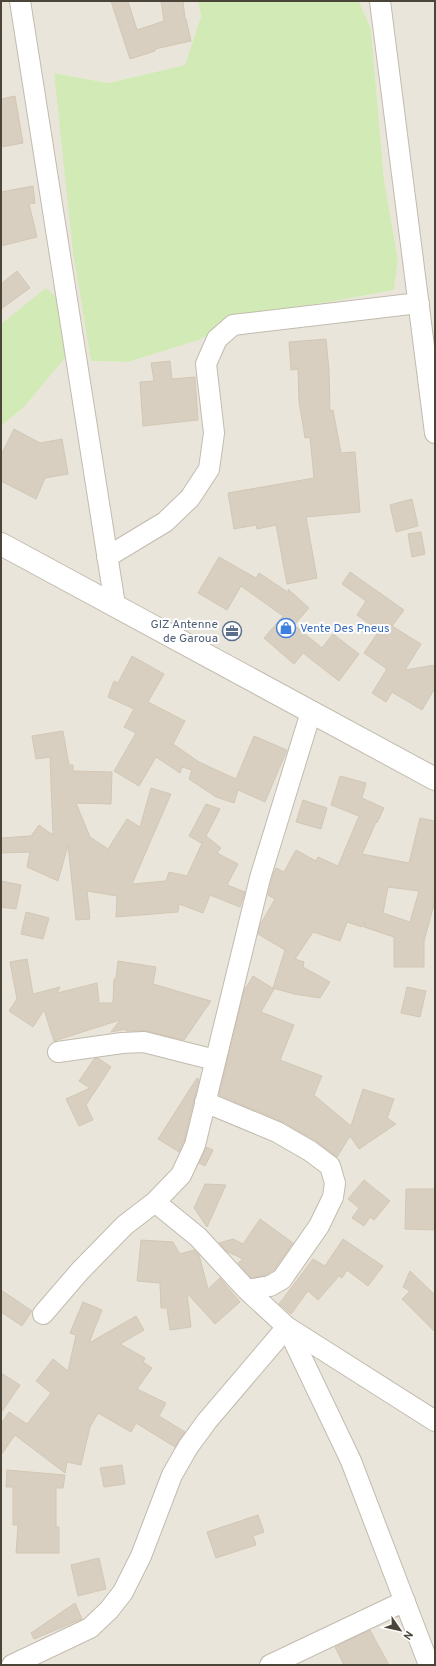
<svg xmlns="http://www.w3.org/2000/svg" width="436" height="1666" font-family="Overpass,sans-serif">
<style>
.residential{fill:#eae5da}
.green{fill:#d2eab5}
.building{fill:#d8cfc1;stroke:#d3c7b4;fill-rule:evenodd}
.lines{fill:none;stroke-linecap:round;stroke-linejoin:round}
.minor-casing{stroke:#c2bbae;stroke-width:22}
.tertiary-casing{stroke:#c2bbae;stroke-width:24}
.minor{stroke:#fff;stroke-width:20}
.tertiary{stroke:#fff;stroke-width:22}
.labels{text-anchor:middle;stroke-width:4;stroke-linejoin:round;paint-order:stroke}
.service-label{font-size:12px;fill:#4e5e75;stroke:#fff;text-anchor:end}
.shop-label{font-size:12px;fill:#366cbe;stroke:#fff;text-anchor:start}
</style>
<rect width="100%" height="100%" fill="#f6f3ec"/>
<path class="residential" d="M1 1H198L201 16 185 65 108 83 54 73 91 361 128 362 199 340 244 314 330 302 394 290 398 260 384 179 371 29 359 1H435V1665H1V426L23 408 5 322 1 324Z"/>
<path class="green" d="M198 1H359L371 29 384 179 398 260 394 290 330 302 244 314 199 340 128 362 91 361 73 252 54 73 108 83 185 65 201 16Z
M46 288 57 298 65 358 23 408 1 426V324Z"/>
<path class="building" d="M111 1H128L137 30 164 21 161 1H183L185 19H186L191 41 155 49V51L130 59Z
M15 96 23 143 1 147V99Z
M33 186 35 203 29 204 37 237 1 246V192Z
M17 271 30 288 1 309V284Z
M326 339 329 370 330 411 333 410 341 453 355 452 360 512 306 517 317 578 287 584 276 525 257 529 256 525 234 529 228 493 314 478 310 437 305 438 299 401 298 369 291 370 289 342Z
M170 361 172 379 195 377 198 420 143 426 140 382 154 381 151 363Z
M14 429 40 443 62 439 68 474 45 478 36 499 1 481V455Z
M412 499 418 526 396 532 390 505Z
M421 532 425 554 412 557 408 534Z
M219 557 256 578 259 573 289 593 288 589 309 608 294 625 322 648 333 634 359 654 339 681 303 653 294 664 264 638 283 616 241 586 227 610 198 593Z
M350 572 404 610 392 626 421 644 405 670 435 665V688L422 710 392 692 386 702 372 693 387 669 364 653 379 631 357 615 366 601 342 584Z
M132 656 164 674 148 702 185 721 173 744 199 762 236 779 254 736 287 750 265 802 238 790 234 803 216 797 189 779 192 770 182 767 180 773 156 757 139 786 114 771 136 733 124 727 134 709 108 697 114 681 118 683Z
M63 731 69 765H73V771L112 772 111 804 76 803 90 837 108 849 127 819 140 827 151 788 171 794 132 884 166 881 169 872 187 876 203 841 201 843 189 836 206 804 220 809 206 836 221 848 217 853 238 864 227 885 245 892 240 907 210 895 203 913 179 904 178 912 116 917 117 896 87 891 90 919 76 920 68 845 58 881 27 867 30 852 1 853V838L31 836 39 825 53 835 50 757 36 759 32 736Z
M340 776 366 783 362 798 384 808 377 823 376 822 362 854 409 863 420 818 435 821V887L433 901H435L424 941V967H394V937L364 927 365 922 362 927 347 922 340 941 313 932 295 959 304 962 303 967 330 982 320 998 294 994 273 988 285 950 258 934 260 925 275 899 268 895 273 875 276 868 284 872 296 850 316 861 318 857 338 866 359 816 331 805ZM388 887 419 891 410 922 383 913Z
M303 800 327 808 321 829 296 822Z
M1 881 21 885 16 909 1 907Z
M26 912 49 918 43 939 21 934Z
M27 959 33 994 60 987 57 993 97 983 99 1003H113L114 979 116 978 118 961 156 967 153 984 211 1001 184 1040 147 1031H126V1029L111 1032 120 1020 54 1041 44 1010 33 1027 9 1011 17 999 10 962Z
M253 976 274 989 261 1012 294 1025 280 1060 322 1076 314 1095 351 1126 363 1089 394 1099 387 1118 396 1124 359 1149 350 1136 337 1157 316 1141 283 1122 219 1095 244 991Z
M407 987 426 991 420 1017 401 1013Z
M98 1058 111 1067 86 1105 93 1120 79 1126 66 1099 90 1088 79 1081 94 1059Z
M197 1078 199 1079 184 1141 179 1152 158 1139Z
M206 1147 213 1150 205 1166 199 1163Z
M364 1180 390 1201 374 1220 370 1217 364 1226 352 1218 359 1208 348 1199Z
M205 1184 226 1185 207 1227 194 1208Z
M406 1189H435V1230L405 1229Z
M260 1219 293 1243 274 1270 266 1275 251 1278 238 1263 243 1259 226 1251 219 1243 233 1239 243 1244Z
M343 1239 383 1266 368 1286 347 1270 342 1278 339 1276 318 1300 308 1291 291 1314 284 1308 279 1304 313 1259 325 1266Z
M141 1240 173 1242 180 1254 194 1250 199 1255 208 1289 220 1278 240 1302 215 1324 187 1293 191 1327 170 1330 167 1308H161L160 1283 137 1281Z
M410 1271 435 1295V1332L402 1299 410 1291 403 1287Z
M1 1290 32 1311 22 1326 1 1312Z
M83 1302 102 1310 89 1343 136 1316 144 1330 120 1344 145 1358 143 1362 152 1368 137 1389 166 1403 159 1416 185 1432 175 1447 136 1423 131 1432 98 1413 90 1427 81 1465 67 1462 65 1473 15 1435 1 1455V1424L9 1412 27 1424 51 1393 36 1381 53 1359 68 1371 76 1335 70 1333Z
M1 1373 20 1385 1 1413Z
M122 1465 125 1484 104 1487 100 1468Z
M7 1470 65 1475 63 1488H56V1527H59V1553H16L18 1525H13V1487H6Z
M258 1515 264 1532 253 1536 256 1545 216 1558 207 1532Z
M99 1558 106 1589 78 1596 71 1565Z
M75 1603 82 1619 34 1639 31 1633Z
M370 1630 389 1665H344L335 1647Z"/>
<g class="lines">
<g class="minor-casing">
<path id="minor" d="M20 1 115 605
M380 1 435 433
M107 557 165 522 190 498 209 469 214 433 206 364 217 339 233 325 419 303
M58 1052 122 1043 144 1042 215 1060
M205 1102 277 1132 310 1151 330 1166 335 1183 333 1197 319 1226 282 1279 270 1286 247 1290
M155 1202 198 1237 247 1290 287 1327 351 1461 429 1665
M43 1314 80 1271 125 1225 155 1202 181 1175 195 1145 260 878 311 712
M12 1665 90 1628 109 1610 123 1592 141 1556 172 1475 188 1447 207 1421 287 1327 435 1421
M270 1665 405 1601"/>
</g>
<g class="tertiary-casing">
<path id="tertiary" d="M1 544 435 779"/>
</g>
<use href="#minor" class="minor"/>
<use href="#tertiary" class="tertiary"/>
</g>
<defs>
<g id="shop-ring" transform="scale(1)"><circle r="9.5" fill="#fff" stroke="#3f7fe0" stroke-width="1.5"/><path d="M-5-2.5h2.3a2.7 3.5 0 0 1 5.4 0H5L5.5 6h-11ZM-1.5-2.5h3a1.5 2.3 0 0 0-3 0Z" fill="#3f7fe0"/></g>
<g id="office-ring" transform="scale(1)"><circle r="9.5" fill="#fff" stroke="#5c6f8a" stroke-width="1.5"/><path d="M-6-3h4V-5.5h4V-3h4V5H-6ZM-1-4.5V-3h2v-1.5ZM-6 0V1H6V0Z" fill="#5c6f8a"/></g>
</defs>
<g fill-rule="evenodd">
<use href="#shop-ring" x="286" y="628"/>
<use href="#office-ring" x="232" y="631"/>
</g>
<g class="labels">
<g class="service-label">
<text x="218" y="628">GIZ Antenne<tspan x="218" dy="14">de Garoua</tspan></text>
</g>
<g class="shop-label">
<text x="300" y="632">Vente Des Pneus</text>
</g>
</g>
<rect width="436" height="1666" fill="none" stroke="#4b4439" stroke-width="4"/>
<g transform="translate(400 1630) rotate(124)" stroke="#ffffff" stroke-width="3" paint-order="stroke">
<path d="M0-3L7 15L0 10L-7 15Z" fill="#4b4439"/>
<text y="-6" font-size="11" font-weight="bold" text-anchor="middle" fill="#4b4439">N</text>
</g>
</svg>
